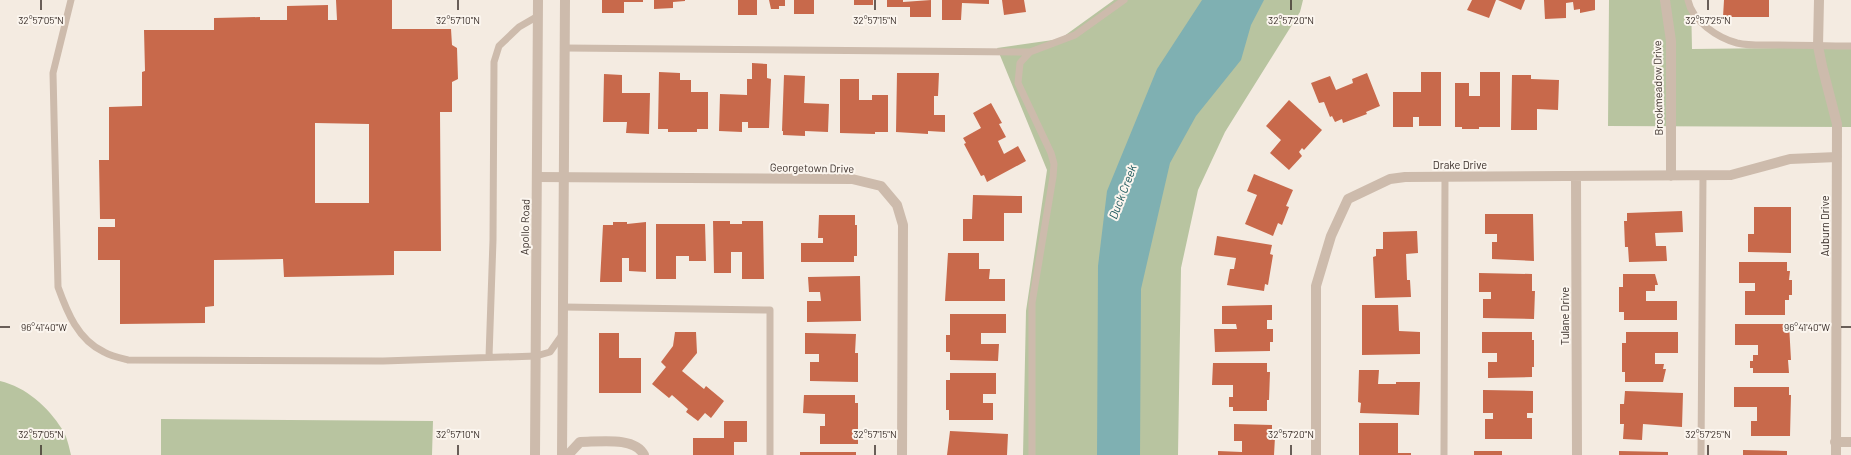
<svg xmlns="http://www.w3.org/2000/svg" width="1851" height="455" font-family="Barlow,sans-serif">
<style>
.green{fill:#b8c4a0}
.water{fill:#7fb0b2}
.building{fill:#c8694b;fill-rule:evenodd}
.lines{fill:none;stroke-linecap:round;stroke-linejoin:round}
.service{stroke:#cdbbac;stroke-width:7}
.minor{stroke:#cdbbac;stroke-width:10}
.tertiary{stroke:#cdbbac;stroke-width:10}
.ticks{fill:none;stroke:#3b302b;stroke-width:1.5}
.labels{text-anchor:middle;stroke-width:4;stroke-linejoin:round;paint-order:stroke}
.street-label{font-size:11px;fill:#3b302b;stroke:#fbf5ee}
.water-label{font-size:12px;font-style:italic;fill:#1f5a5e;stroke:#fbf5ee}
.ticks-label{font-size:10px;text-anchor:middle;fill:#3b302b;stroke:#fbf5ee;stroke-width:4;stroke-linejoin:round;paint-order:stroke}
</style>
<rect width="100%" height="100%" fill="#f4ebe1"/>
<path class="green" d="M1114 0H1303L1300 12 1225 132 1198 190 1181 268 1178 455H1023L1026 311 1047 170 997 48 1060 39Z
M1609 0H1691L1692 49 1851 47V127L1608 126Z
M0 381C26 387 48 407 62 429 67 436 69 447 71 455H0Z
M161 419 433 421 432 455H161Z"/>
<path class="water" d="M1202 0H1264L1251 25 1241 60 1196 116 1170 163 1141 289 1140 455H1097L1098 266 1107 191 1157 69Z"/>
<path class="building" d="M336 0H392V29H451L452 45 457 48 458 79 452 82V112H440L441 251H394V275L284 277 283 259 214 260V306L205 307V323L120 324V260H98V227H115V219H100L99 160H109V107L142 106V72L145 71 144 30H214V18L260 17V20H287V6L328 5V20H337ZM315 123 369 124V203H315Z
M602 0H643V2H624V13H602Z
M654 0H685V1L673 2V8L654 9Z
M738 0H757V15H738Z
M769 0H785V6H779V9H771Z
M794 0H814V14H794Z
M854 0H873V5H854Z
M887 0H903V2L931 0V17H910V7H887Z
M942 0H989V4L962 3 961 20H942Z
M1002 0H1024L1026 12 1004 15Z
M1472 0H1496L1489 18 1467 10Z
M1498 0H1525L1521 10Z
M1544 0H1595V10L1580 13V9L1574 10 1573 2 1566 3V18L1545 19Z
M1724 0H1769V17H1723Z
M752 63 767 64V78L771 79 769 128H748V122H742V132L719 131 720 94 747 95V79H752Z
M659 72 680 73V80H691V92H708V129H697V132H668V129H658Z
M1421 72H1441V126H1419V117H1413V127H1393V92H1421Z
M1480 72H1500V127H1479V129H1462V127H1455V83H1469V96H1480Z
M897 73H939L938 96H934V115H945V132L928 131V134L896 132Z
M1367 73 1380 106 1366 112 1367 114 1343 123 1342 119 1335 122 1332 116 1330 117 1324 102 1319 103 1311 83 1330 76 1336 90 1353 83 1352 79Z
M604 74 622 75V93H650L649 134 626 133 627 122H603Z
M784 75 805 76 804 103 829 104 828 132 805 131V136L783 135V131H782Z
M1512 75H1531V79L1559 80 1558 110 1537 109V130H1511Z
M840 79H859V100H872V95H888V132H875V134L840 133Z
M1289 100 1322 130 1304 150 1302 148 1299 152 1302 156 1289 170 1270 153 1281 140 1266 126Z
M991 103 1002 123 999 124 1006 137 998 141 1004 154 1018 146 1026 161 987 182 984 175 981 176 964 144 966 143 963 138 981 128 973 113Z
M1254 174 1293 190 1286 206 1289 207 1282 225 1278 223 1273 236 1245 224 1257 195 1247 191Z
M973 195 1022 196V213H1004V241H963V219H972Z
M1754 207H1791V253L1748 252V234H1754Z
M1682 211 1683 232 1655 233 1656 246H1666L1667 261 1629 262 1628 247H1625L1624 221H1627V213Z
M1485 214H1533L1534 261 1492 259V242H1497V234H1485Z
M819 215H855V225H857V256H854V262H801V243H823V238H818Z
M713 221H730V224H742V221H763L764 279H742V252H731V273H714Z
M613 222H627V224L646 222V272L629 271V258H622V282H600L603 225H613Z
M656 224H705L706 261H689V256H676V279H656Z
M1417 231 1418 253 1406 254 1407 280H1410L1411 297 1375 298 1373 257 1376 256V249H1383V232Z
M1217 236 1272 245 1270 254 1273 255 1268 285 1265 284 1264 291 1227 285 1230 269H1234L1236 258 1214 255Z
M948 253H979V269H990L989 279H1005V301H945Z
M1739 262H1787V271H1790L1789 280H1792V295H1789V300H1785V315H1745V291H1755V283H1739Z
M1479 273 1532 274V291H1535L1534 319 1483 318V299H1491V292H1479Z
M1623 274H1655L1658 285H1655V291H1646V301H1677V320H1624V312H1619V287H1623Z
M860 276 861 321 807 322V301H821L820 292H809L808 277Z
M1272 305V320H1267V329H1273V342H1270V351L1215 352 1214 329H1237L1236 324H1222V306Z
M1362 305H1398L1399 331 1420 332V354L1362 355Z
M950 314H1006V333H981V344H999L998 361 950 360V352H946V335H950Z
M1735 324H1789L1791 360H1788L1789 373H1753V368H1750V361H1753V355H1758V345H1735Z
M675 332H696L697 353 682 371 704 389 706 386 724 401 711 418 705 413 698 421 686 412 688 409 672 395 669 398 652 384 666 367 661 362 673 346Z
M1482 332H1532V340H1534V367H1532V377L1488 378V362H1497V353H1482Z
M1626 332H1678V353H1655V364H1664L1663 369H1666L1663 382H1625V372H1622V343H1626Z
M599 333H619V358H641V393H599Z
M805 333 856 334 855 353H858V382L810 381V362H819V354H805Z
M1213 363H1267V372H1270L1269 400H1267V411H1233V407H1229V397H1233V385H1212Z
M1359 370H1379L1378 384H1396V382H1420L1419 415 1360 413 1361 403 1358 402Z
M950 373H996V394H983V403H993V420H949V410H946V380H950Z
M1734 387H1789V395H1791L1790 436H1751V421H1757V407H1734Z
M1483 390 1533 391V413H1527V418H1532V439H1485V419H1493V413H1483Z
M1625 391 1683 393 1682 427 1643 424 1642 440 1623 439 1624 424H1620V404H1624Z
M804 395H855V403H858V444H820V426H825V414L803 413Z
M724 421H747V442H734V455H693V438H724Z
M1359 423H1398V453H1411V455H1359Z
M1234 424 1272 425V437H1275L1274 455H1218V451L1242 452V441H1234Z
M950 431 1008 434 1007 455H947Z
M1743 450 1787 451V455H1743Z
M1474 451H1502V455H1474Z
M1619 451 1668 452V455H1619Z
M800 452H856V455H800Z"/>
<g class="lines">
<path class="service" d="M71 0 53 73 58 287C67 312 78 340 104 352 111 356 120 358 128 360L383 361 536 356 550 352 562 335
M1688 0C1692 21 1718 38 1737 43 1750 46 1764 45 1777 45 1802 45 1826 46 1851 46
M565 48 1030 52
M563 307 770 310V455
M489 357 493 240 494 62 499 46 519 27 538 16
M1032 455V303L1053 177 1054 164 1051 153 1018 83 1020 63 1030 52 1075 35 1124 0
M1444 455 1445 177
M1701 455 1703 175"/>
<path class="minor" d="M1665 0 1671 41V176
M1819 0 1818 46 1822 66 1837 124 1836 455
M538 177 852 179 881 186 897 205 903 225 902 455
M1576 177 1577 455
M1835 442H1851
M568 455 580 442C598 442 635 436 644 455
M1316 455V286L1331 236 1348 199 1390 179 1405 177 1731 175 1790 159 1837 157"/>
<path class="tertiary" d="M535 455 538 0
M562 455 565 0"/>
</g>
<path class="ticks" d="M41 0V10M458 0V10M875 0V10M1291 0V10M1708 0V10M0 327H10M1841 327H1851M41 445V455M458 445V455M875 445V455M1291 445V455M1708 445V455"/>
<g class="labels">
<g class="street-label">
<text transform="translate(1658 88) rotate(-91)" y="4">Brookmeadow Drive</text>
<text x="1460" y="169">Drake Drive</text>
<text transform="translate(812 168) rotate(1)" y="4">Georgetown Drive</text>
<text transform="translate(1825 226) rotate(-90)" y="4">Auburn Drive</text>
<text transform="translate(525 227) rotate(-89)" y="4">Apollo Road</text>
<text transform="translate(1565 316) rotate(-90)" y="4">Tulane Drive</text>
</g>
<g class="water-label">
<text transform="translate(1123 192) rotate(-69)" y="4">Duck Creek</text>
</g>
</g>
<g class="ticks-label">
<text x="41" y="24">32°57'05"N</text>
<text x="458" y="24">32°57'10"N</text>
<text x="875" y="24">32°57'15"N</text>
<text x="1291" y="24">32°57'20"N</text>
<text x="1708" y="24">32°57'25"N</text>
<text x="1807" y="331">96°41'40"W</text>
<text x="44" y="331">96°41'40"W</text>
<text x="41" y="438">32°57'05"N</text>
<text x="458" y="438">32°57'10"N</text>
<text x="875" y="438">32°57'15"N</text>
<text x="1291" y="438">32°57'20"N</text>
<text x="1708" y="438">32°57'25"N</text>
</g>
</svg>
